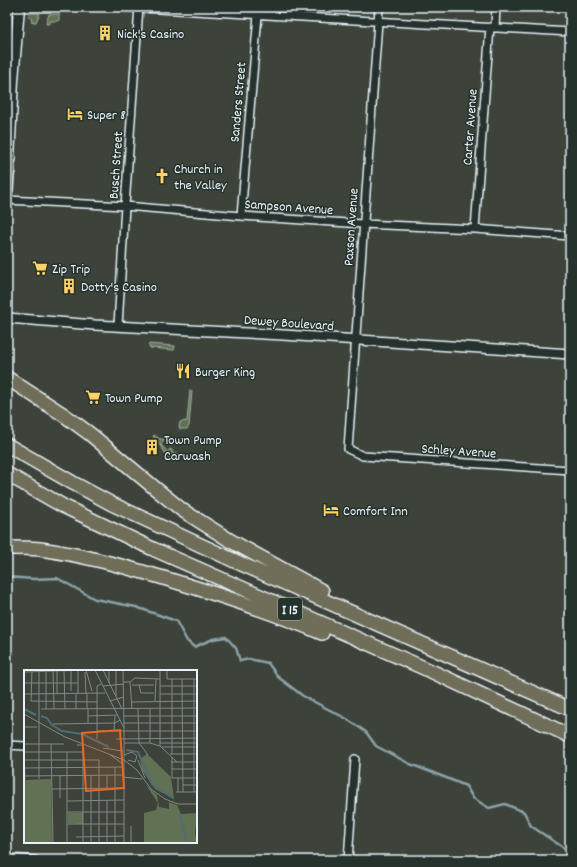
<svg xmlns="http://www.w3.org/2000/svg" width="577" height="867" font-family="Dekko,sans-serif">
<style>
.green{fill:#617153;stroke:#a4b1a6}
.lines{fill:none;stroke-linecap:round;stroke-linejoin:round}
.stream{stroke:#8ca2aa;stroke-width:2.5}
.minor-casing{stroke:#e8f1f8;stroke-width:10}
.tertiary-casing{stroke:#e8f1f8;stroke-width:12}
.secondary-casing{stroke:#e8f1f8;stroke-width:13}
.primary-casing{stroke:#e8f1f8;stroke-width:14}
.motorway-casing{stroke:#e8f1f8;stroke-width:16}
.minor{stroke:#26332d;stroke-width:7}
.tertiary{stroke:#26332d;stroke-width:9}
.secondary{stroke:#26332d;stroke-width:10}
.primary{stroke:#706e59;stroke-width:11}
.motorway{stroke:#706e59;stroke-width:13}
.labels{text-anchor:middle;stroke-width:3;stroke-linejoin:round;paint-order:stroke}
.shield{fill:#26332d;stroke:#aeb8bb;stroke-width:1}
.shield-label{font-size:13px;font-weight:bold;fill:#e8f1f8}
.poi-label{font-size:14px;fill:#e8f1f8;stroke:#26332d;text-anchor:start}
.street-label{font-size:14px;fill:#e8f1f8;stroke:#26332d}
.inset-river{fill:none;stroke:#4f6d76;stroke-width:2}
.inset-road{fill:none;stroke:#818986;stroke-width:1}
.view{fill:#e86824;fill-opacity:0.15;stroke:#e86824;stroke-width:2}
.inset-edge{fill:none;stroke:#e8f1f8;stroke-width:2}
</style>
<rect width="100%" height="100%" fill="#3d433a"/>
<filter id="ink" filterUnits="userSpaceOnUse"><feTurbulence type="fractalNoise" baseFrequency=".025" numOctaves="2"/><feDisplacementMap in="SourceGraphic" scale="8" xChannelSelector="R" yChannelSelector="G"/><feConvolveMatrix kernelMatrix="1 2 1 2 8 2 1 2 1" color-interpolation-filters="sRGB"/></filter>
<g filter="url(#ink)">
<path class="green" d="M31 13H40L36 22H32L31 18 28 17Z
M49 14H59V21H50V24H46Z
M148 344 175 346 174 350 150 348Z
M190 390 192 391 189 426 187 429H180L179 427 180 422 187 421Z
M154 435 160 439H164L161 445 168 452 170 449 172 450V453L181 455 178 459 172 460 169 458 153 436Z"/>
<g class="lines">
<path class="stream" d="M7 577 34 579 57 578 95 599 136 607 176 621 187 641 194 647 213 639 226 637 236 648 240 661 249 659 268 663 278 677 303 696 347 719 366 732 376 746 410 764 444 777 466 786 473 798 489 808 505 804 524 812 531 826 567 850H570"/>
<g class="minor-casing">
<path id="minor" d="M122 7 570 32
M379 7 348 449 363 456 570 470
M495 27 496 7
M7 200 125 206 241 216 363 224 475 229 570 236
M241 216 258 15
M475 229 490 27
M118 326 125 206 139 7
M7 745 25 746
M7 858 35 860
M348 860 355 759"/>
</g>
<g class="tertiary-casing">
<path id="tertiary" d="M7 318 95 325 283 335 570 354"/>
</g>
<g class="secondary-casing">
<path id="secondary" d="M9 159 13 80 19 7"/>
</g>
<g class="primary-casing">
<path id="primary" d="M7 190 9 162"/>
</g>
<g class="motorway-casing">
<path id="motorway" d="M7 159H9
M7 171H8
M7 378 64 415 90 434 156 489 182 510 231 541 322 591
M7 445 73 483 112 504 237 562 570 709
M7 474 63 506 153 549 433 672 570 736
M7 548C18 548 29 548 40 549 84 555 126 567 167 579 220 595 272 612 322 633"/>
</g>
<use href="#minor" class="minor"/>
<use href="#tertiary" class="tertiary"/>
<use href="#secondary" class="secondary"/>
<use href="#primary" class="primary"/>
<use href="#motorway" class="motorway"/>
</g>
</g>
<defs>
<g id="building-bare" transform="scale(1.2)"><path d="M-4-6H4V6H1V3H-1V6H-4ZM-2.5-4.3h1.7v1.8h-1.7ZM.8-4.3h1.7v1.8H.8ZM-2.5-1h1.7V.8h-1.7ZM.8-1h1.7V.8H.8Z" fill="#ffd166" stroke="#26332d" stroke-width="2.5" paint-order="stroke"/></g>
<g id="hotel-bare" transform="scale(1.2)"><path d="M-6-4.5h1.5V1H6V5H4.5V3h-9V5H-6ZM-4 0a1.8 1.8 0 1 1 3.6 0ZM.5 0V-2.5h3Q6-2.5 6 0Z" fill="#ffd166" stroke="#26332d" stroke-width="2.5" paint-order="stroke"/></g>
<g id="church-bare" transform="scale(1.2)"><path d="M-1.2-6h2.4v3.5h3.3v2.4h-3.3V6h-2.4V-.1h-3.3v-2.4h3.3Z" fill="#ffd166" stroke="#26332d" stroke-width="2.5" paint-order="stroke"/></g>
<g id="supermarket-bare" transform="scale(1.2)"><path d="M-6-5.5h2.5l.6 2H6L4.5 2H-2.5L-4.4-4H-6ZM-1.5 3.2a1.3 1.3 0 1 0 .1 0ZM3 3.2a1.3 1.3 0 1 0 .1 0Z" fill="#ffd166" stroke="#26332d" stroke-width="2.5" paint-order="stroke"/></g>
<g id="restaurant-bare" transform="scale(1.2)"><path d="M-5-6h1v4h1v-4h1v4h1v-4h1v5L-1.5 .5V6h-2V.5L-5-1ZM5-6V6H3V1.5H1.5Q1.5-4 5-6Z" fill="#ffd166" stroke="#26332d" stroke-width="2.5" paint-order="stroke"/></g>
</defs>
<g fill-rule="evenodd">
<use href="#building-bare" x="105" y="33"/>
<use href="#hotel-bare" x="75" y="114"/>
<use href="#church-bare" x="162" y="176"/>
<use href="#supermarket-bare" x="40" y="268"/>
<use href="#building-bare" x="69" y="286"/>
<use href="#restaurant-bare" x="183" y="371"/>
<use href="#supermarket-bare" x="93" y="397"/>
<use href="#building-bare" x="152" y="447"/>
<use href="#hotel-bare" x="331" y="510"/>
</g>
<g class="labels">
<rect class="shield" x="278" y="598" width="24" height="22" rx="3"/>
<g class="shield-label">
<text x="290" y="614">I 15</text>
</g>
<g class="poi-label">
<text x="117" y="38">Nick's Casino</text>
<text x="87" y="119">Super 8</text>
<text x="174" y="173">Church in<tspan x="174" dy="16">the Valley</tspan></text>
<text x="52" y="273">Zip Trip</text>
<text x="81" y="291">Dotty's Casino</text>
<text x="195" y="376">Burger King</text>
<text x="105" y="402">Town Pump</text>
<text x="164" y="444">Town Pump<tspan x="164" dy="16">Carwash</tspan></text>
<text x="343" y="515">Comfort Inn</text>
</g>
<g class="street-label">
<text transform="translate(237 102) rotate(-85)" y="5">Sanders Street</text>
<text transform="translate(469 127) rotate(-86)" y="5">Carter Avenue</text>
<text transform="translate(115 165) rotate(-86)" y="5">Busch Street</text>
<text transform="translate(289 206) rotate(4)" y="5">Sampson Avenue</text>
<text transform="translate(350 227) rotate(-86)" y="5">Paxson Avenue</text>
<text transform="translate(289 322) rotate(4)" y="5">Dewey Boulevard</text>
<text transform="translate(459 450) rotate(4)" y="5">Schley Avenue</text>
</g>
</g>
<g transform="translate(24 670)">
<rect width="173" height="173" fill="#3d433a"/>
<path d="M123 84 147 107 150 129 131 119 118 100 116 89ZM27 109 28 173H0V110ZM122 115 133 125 135 137 145 139V132L153 135 157 144 173 143 171 163 173 173H120V143L132 140 134 133ZM44 143H59V154L44 153Z" fill="#617153"/>
<path class="inset-river" d="M0 39 12 45M17 46 23 48 28 55 38 61 58 64 85 77M102 80 114 82 128 114 149 128M156 144 163 173"/>
<path class="inset-road" d="M8 0 7 31 73 32M15 0V109M29 0 30 39M33 0V24M40 0 41 39M62 0 68 21M71 0 100 58V173M79 0 98 39M85 0V13M92 0V26M99 0 100 58M136 0V76M143 0V9H173M0 2 66 0M61 2 62 24M148 9V84M158 9 159 122M170 9V122M100 12H106L111 8 136 9M106 12 108 39M0 13H54M108 15H130M115 15 117 23H130M79 16 100 14M136 16H173M47 21V0M0 24 81 23M0 24V0M52 24V39M54 24V0M136 24H173M86 31 100 27M131 31 132 9M108 32 173 31M17 39 173 38M22 39V0M63 39V24M64 39V54M114 39 115 73 124 85M126 39V73M0 44 41 67 100 90 113 100 127 119 141 129 154 134H173M64 46 93 45M100 46H173M100 53H173M29 54 91 53 96 50M0 57H13M73 61H173M90 61 91 46M73 69V16L77 14M92 69 173 68M100 73H126L136 76 153 92M136 73H173M0 74H40M27 74 29 173M53 75H59V173M138 77H173M0 78 1 109M79 78 99 81M0 82H59M43 82V173M85 84 99 94M146 84H173M100 85 108 82 113 86 111 92 104 90M148 87V108H173M0 90H75V173M114 90 121 108M147 92H173M91 97V173M0 98 100 97M148 99H173M36 105V128M0 106 99 105M99 107 118 109M154 108V122M159 115H173M83 118V105M28 119 100 118M67 119V173M67 119V105M152 122H173M83 130V173M43 131 100 130M43 142H100M43 154H100M107 156V173M52 167 100 166"/>
<path class="view" d="M96 60 100 118 62 121 58 63Z"/>
<rect width="173" height="173" class="inset-edge"/>
</g>
<rect width="577" height="867" fill="none" stroke="#26332d" stroke-width="24"/>
<rect x="12" y="12" width="553" height="843" fill="none" stroke="#e8f1f8" stroke-width="1.5" filter="url(#ink)"/>
</svg>
